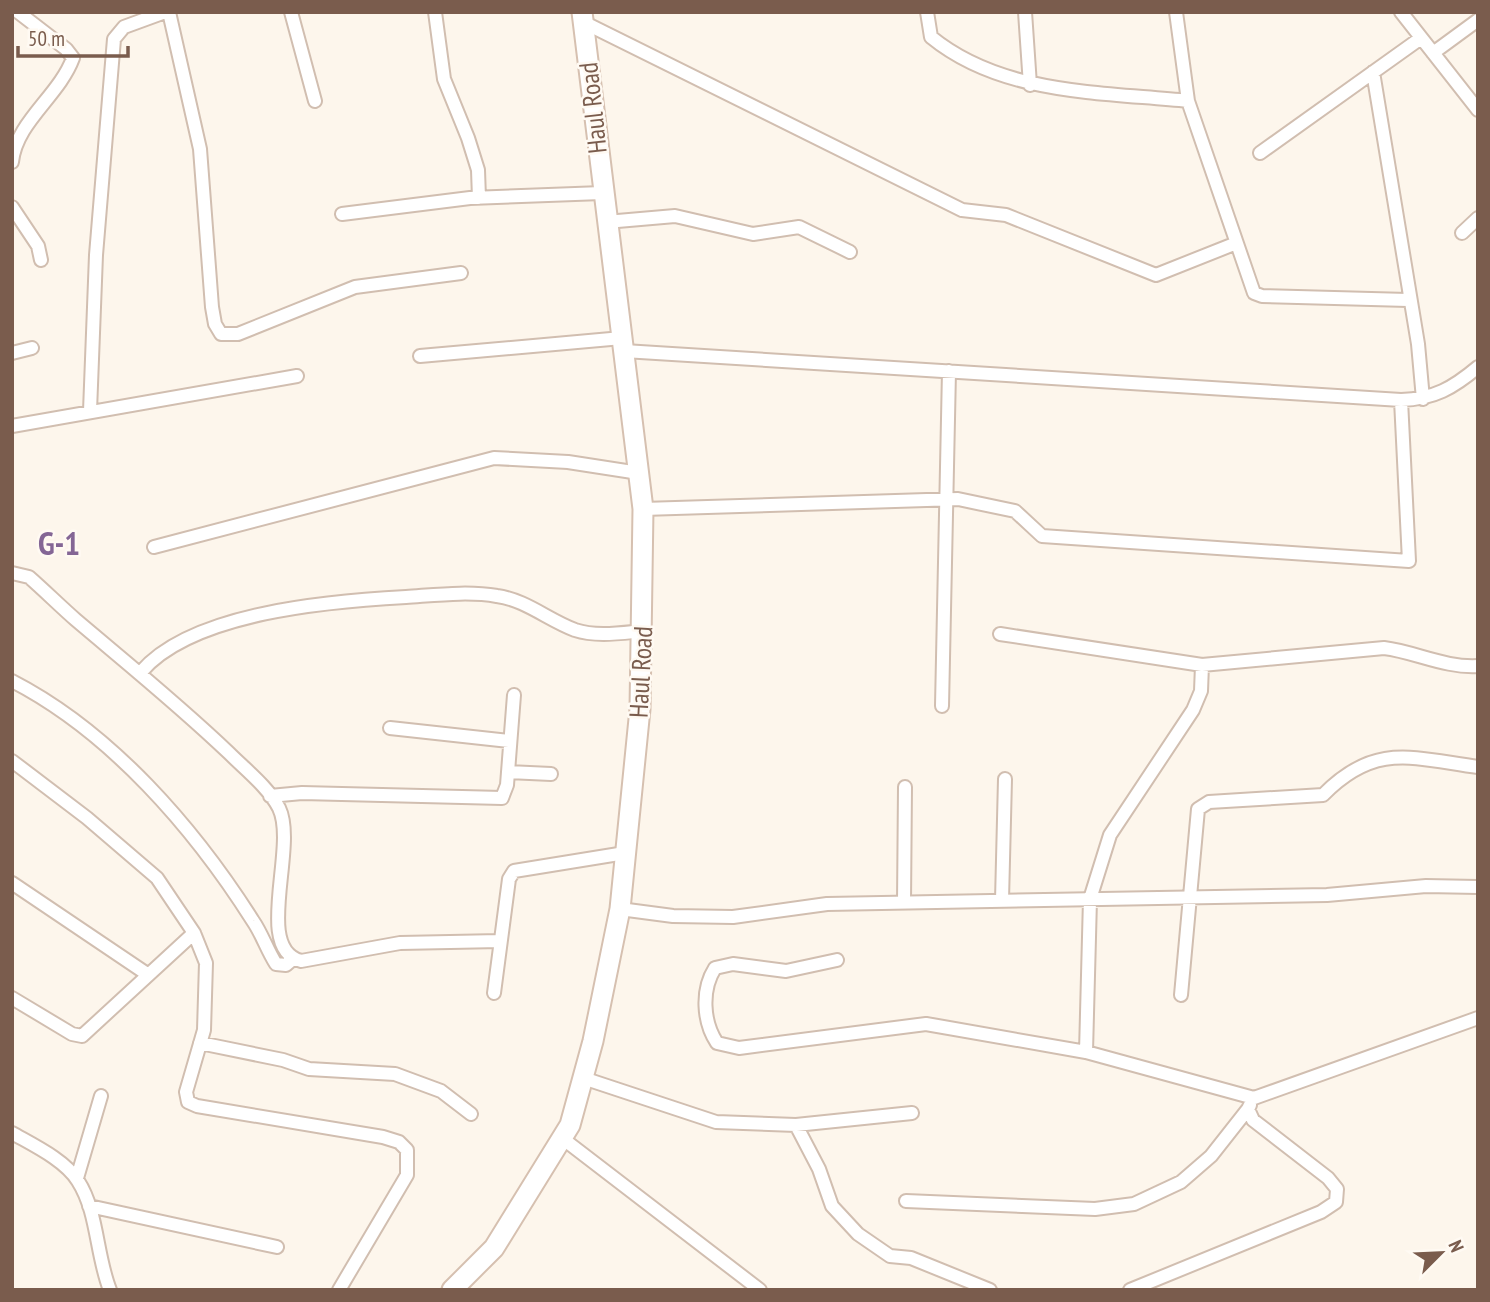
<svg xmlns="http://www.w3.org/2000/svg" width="1490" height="1302" font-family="'PT Sans Narrow',sans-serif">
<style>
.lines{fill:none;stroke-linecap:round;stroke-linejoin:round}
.street-casing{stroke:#d1beb0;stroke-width:16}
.secondary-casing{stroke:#d6c0b0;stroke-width:23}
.street{stroke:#fff;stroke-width:12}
.secondary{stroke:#fff;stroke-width:19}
.labels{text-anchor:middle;stroke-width:5;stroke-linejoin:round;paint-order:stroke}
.street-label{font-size:26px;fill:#7a5c4d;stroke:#fffaf3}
.district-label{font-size:33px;font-weight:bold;fill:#846695;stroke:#fffaf3}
</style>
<rect width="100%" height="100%" fill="#fdf6ec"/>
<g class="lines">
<g class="street-casing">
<path id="street" d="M169 12 200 149 212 307 215 324 221 334H238L355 287 461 273
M291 12 315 101
M435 12 444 79 468 138 478 170 479 198
M927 12 931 37C1002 95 1101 92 1188 101
M1025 12 1030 85
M1176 12 1188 101 1254 293 1262 296 1408 300
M1401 12 1478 110
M583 22 962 210 1006 215 1156 275 1234 244
M1433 53 1478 20
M1373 72 1418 344 1423 399
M1260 153 1421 38
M12 162C16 122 59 96 73 58L66 49 18 12
M12 207 38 246 41 260
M342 214 470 198 602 193
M606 222 675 216 753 234 799 227 850 252
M1462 233 1478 218
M624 351 1401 400C1434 399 1453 388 1478 367
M12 353 32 348
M420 356 622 338
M90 411 96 255 114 39 124 27 165 12
M12 426 297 376
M643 509 958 499 1015 511 1042 536 1409 561 1401 400
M154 547 494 458 568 462 639 473
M12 573 29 577C45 591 60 606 76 620 128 664 180 706 229 753 246 770 268 787 279 808 298 847 253 949 301 961L400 943 500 941
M1000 634 1202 665 1384 648C1416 652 1445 668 1478 666
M141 672C192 612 332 601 406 597 436 595 468 591 497 596 526 600 548 620 575 630 596 637 621 633 643 631
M12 681C111 732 194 828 253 921 262 934 267 950 276 964L286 965 293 959
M942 706 949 371
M390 728 509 741
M12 761 87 818 157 878 194 933
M508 772 551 774
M270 796 302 793 502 798 507 785 514 695
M12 883 147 974
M1002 900 1005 779
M904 902 905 787
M620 909 673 916 733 917 827 904 1327 895 1426 886 1478 887
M837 960 786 971 733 964 715 968C701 990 703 1022 717 1043L739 1048 926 1024 1086 1052 1254 1098 1478 1018
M494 993 509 879 514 871 625 853
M1181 995 1198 809 1209 802 1323 795C1375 742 1412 758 1478 767
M12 998 72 1034 82 1036 194 933 206 963 204 1030 186 1092 188 1102 197 1106 383 1137 399 1142 407 1150V1175L339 1290
M200 1043 283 1060 309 1069 395 1074 441 1091 471 1114
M1086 1052 1090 899 1110 835 1193 710 1201 691 1202 665
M583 1078 716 1122 796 1125 912 1113
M796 1125 819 1169 832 1206 858 1234 890 1256 911 1258 990 1290
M12 1133C33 1145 65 1160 78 1181 98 1212 96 1255 110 1290
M562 1138 760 1290
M77 1178 101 1096
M906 1201 1095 1209 1134 1204 1181 1182 1211 1156 1248 1109
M89 1206 277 1247
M1130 1290 1321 1212 1336 1202 1337 1189 1328 1178 1253 1120 1248 1109 1250 1105"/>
</g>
<g class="secondary-casing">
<path id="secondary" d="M452 1290 494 1248 570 1125 593 1041 620 909 640 709 643 509 582 12"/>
</g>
<use href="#street" class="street"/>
<use href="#secondary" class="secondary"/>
</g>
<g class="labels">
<g class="street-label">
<text transform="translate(593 108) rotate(-96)" y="9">Haul Road</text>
<text transform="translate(641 672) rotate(-87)" y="9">Haul Road</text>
</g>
<g class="district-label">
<text x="59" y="555">G-1</text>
</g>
</g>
<rect width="1490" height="1302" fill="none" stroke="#7a5c4d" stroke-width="28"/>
<g transform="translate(1441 1253) rotate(66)" stroke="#fffaf3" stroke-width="5" paint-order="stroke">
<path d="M0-5L12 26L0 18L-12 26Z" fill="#7a5c4d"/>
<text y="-10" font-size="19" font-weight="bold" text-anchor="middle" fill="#7a5c4d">N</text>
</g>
<path d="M18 46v10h110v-10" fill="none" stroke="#7a5c4d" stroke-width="3.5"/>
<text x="28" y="46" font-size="21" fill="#7a5c4d" stroke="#fffaf3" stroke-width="5" paint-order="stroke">50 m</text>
</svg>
